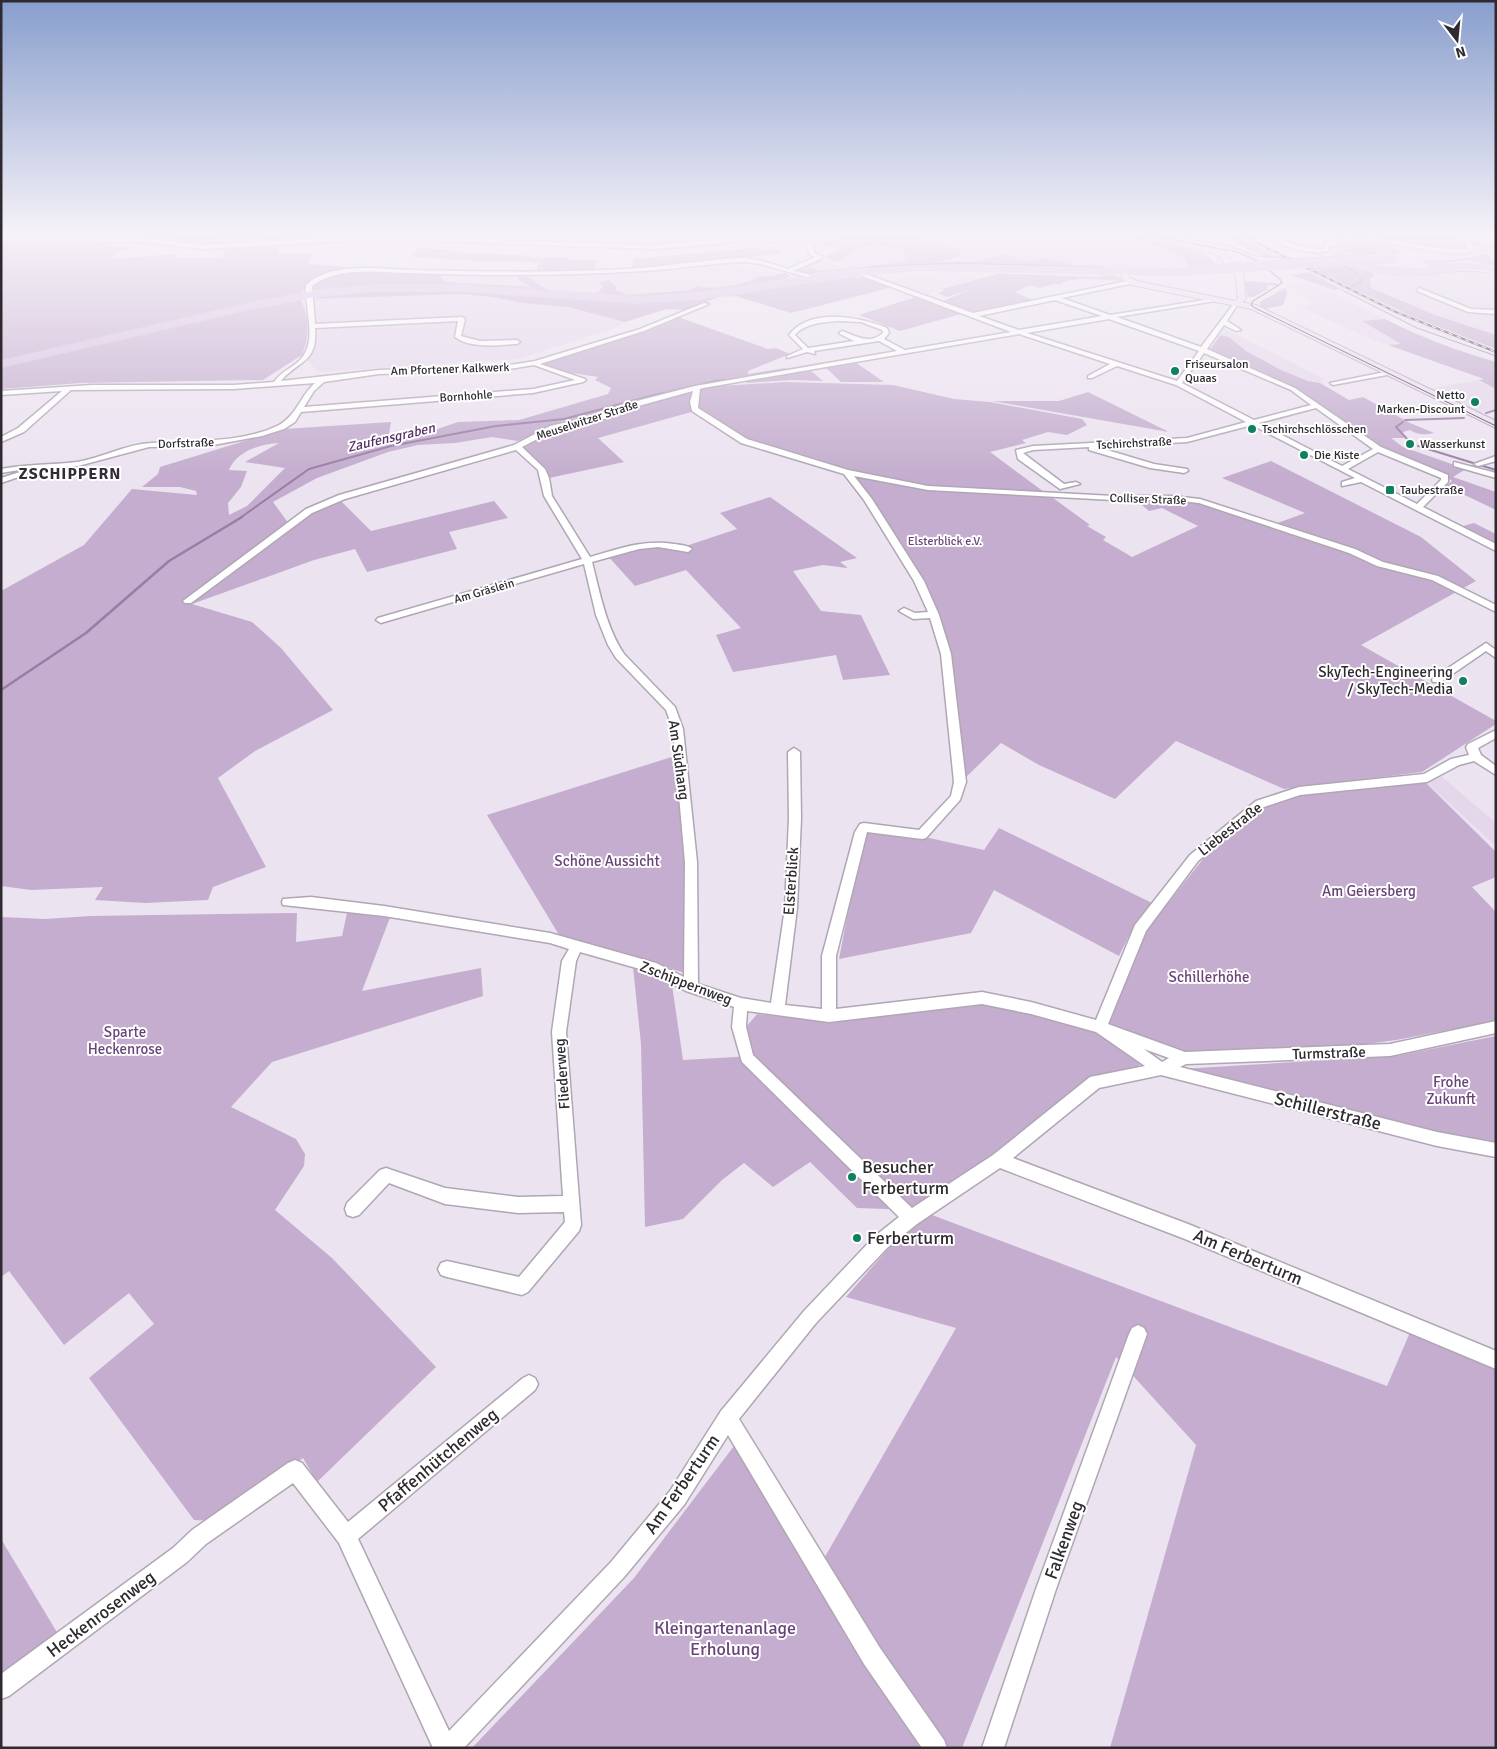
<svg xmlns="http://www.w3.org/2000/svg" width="1497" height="1749" font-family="Signika,sans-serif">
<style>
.built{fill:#e4d7ea}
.green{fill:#c4adce;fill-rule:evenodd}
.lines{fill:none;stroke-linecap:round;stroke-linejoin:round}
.stream-far2{stroke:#997da4;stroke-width:1}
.stream-far1{stroke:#997da4;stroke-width:2}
.stream{stroke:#997da4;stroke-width:2.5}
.minor-casing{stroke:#afa7b3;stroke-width:3}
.secondary-casing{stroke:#afa7b3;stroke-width:2}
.primary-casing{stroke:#c9c8c9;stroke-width:2}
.minor{fill:#fff;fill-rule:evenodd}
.secondary{fill:#eddef3;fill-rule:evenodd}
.primary{fill:#dabde7;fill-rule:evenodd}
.tram{stroke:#4a454b;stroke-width:1}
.rail-casing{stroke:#4a454b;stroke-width:2}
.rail{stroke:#fff;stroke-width:1;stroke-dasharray:4.5;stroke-linecap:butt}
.primary-bridge-casing{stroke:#c9c8c9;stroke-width:10;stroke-linecap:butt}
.primary-bridge{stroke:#dabde7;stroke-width:9}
.poi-dot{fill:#0f815f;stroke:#fff;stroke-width:2}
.labels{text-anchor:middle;stroke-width:4;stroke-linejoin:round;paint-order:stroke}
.far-poi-label{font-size:12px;fill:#2e2a2f;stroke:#fff;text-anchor:start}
.far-street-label{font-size:12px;fill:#2e2a2f;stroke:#fff}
.far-park-label{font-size:12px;fill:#694379;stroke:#fff}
.far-water-label{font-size:14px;font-style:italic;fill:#563064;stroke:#fff}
.poi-label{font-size:15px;fill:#2e2a2f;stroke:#fff;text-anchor:end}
.street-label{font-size:15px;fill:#2e2a2f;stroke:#fff}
.park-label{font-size:15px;fill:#694379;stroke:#fff}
.far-district-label{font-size:16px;font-weight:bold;letter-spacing:1px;fill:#332c36;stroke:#fff}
.near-street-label{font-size:18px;fill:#2e2a2f;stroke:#fff}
.near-poi-label{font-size:18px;fill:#2e2a2f;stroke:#fff;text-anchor:start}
.near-park-label{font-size:18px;fill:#694379;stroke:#fff}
</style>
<rect width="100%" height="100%" fill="#ece3f0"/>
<path class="built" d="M898 233H1103L1150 244 1179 255 1186 259 1188 267 1078 266 1045 257 1030 262 1004 254 980 261 972 262 957 257 962 250Z
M1161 233H1212L1221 238 1206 241Z
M1231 233H1245L1319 272 1411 316 1496 349V353L1437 332 1391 312Z
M1267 233H1327L1338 238 1324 244 1322 249 1313 250 1279 239Z
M873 244 904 250 935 264 876 267 803 275 796 274 793 272 794 269 817 260 825 261 841 269 845 268 835 262 860 248Z
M734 262 747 270 769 274 757 276 758 278 750 282 719 288 687 292 616 296 437 285 438 274 626 272Z
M941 272 961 273 978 278 925 295 887 281 909 275 918 278Z
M1371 272 1428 276 1453 272 1496 274V335L1435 315 1372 287 1370 286Z
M1314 285 1385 319 1363 321 1402 344 1388 345 1373 340 1300 307 1309 305 1311 303 1287 286Z
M462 294 492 297 522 303 568 307 625 322 612 329 518 359 318 372 307 360 311 354 316 331 323 327 316 324 314 299Z
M1224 328 1251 342 1324 379 1320 383 1308 381 1281 370 1246 351 1229 337 1220 335Z
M1479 380 1496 389V409L1478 413 1429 389Z
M1440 775 1496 823V846L1426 782Z"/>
<path class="green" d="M1 233H317L316 236 281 237 282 242 263 243V238L234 240 232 238 207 241 225 242 223 245 197 246 174 243 188 242C172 236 157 239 140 239 123 239 107 237 90 237 60 237 31 238 1 238Z
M854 233H898L962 250 957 257 938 262 980 261 1004 254 1030 262 1045 257 1078 266 1106 267C1004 266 904 260 803 275L794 271 798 268 820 260 837 266 833 267 835 266 823 261 809 267 819 271 891 264 909 259 905 257 904 250 873 244 860 248 836 262 824 257 841 248 819 245 836 240Z
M1095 233C1134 233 1179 239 1212 259L1215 266 1188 267 1186 259C1161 244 1125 235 1095 233Z
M1224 233H1231L1277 257 1262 256 1232 241 1230 236Z
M1327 233H1464L1485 244C1450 259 1412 242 1377 238 1358 235 1345 242 1327 233Z
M1 240H112L105 246 133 247 118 252 111 259 178 254 174 258H222L227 247 282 244 277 254 312 253 308 264 372 269C347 272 312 271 301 294L255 302 1 363Z
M1364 243C1375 244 1394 243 1401 253L1392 256 1378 252 1380 256C1370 249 1355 257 1343 251L1344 247 1350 244Z
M762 247 763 250 775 248 781 253 733 260 632 269 634 259Z
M418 248 454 250 453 252 530 256V258L568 257V260H597L594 270 537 271 538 262 481 261 413 257Z
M1487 254 1496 262V266L1467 260 1434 264 1418 261 1453 260Z
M1355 264C1400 277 1450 266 1496 273L1453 272 1428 276 1372 272 1374 277 1370 278V286L1372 288 1435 315 1496 335V349L1411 316 1311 268Z
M377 272 438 274 445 282 531 287 518 279 519 277 526 276 549 291 590 294 599 292 603 286 599 283 609 280 617 287 615 290 628 295 692 290 697 286C711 291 745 284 758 278L757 276C761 276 766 277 770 276 778 276 783 269 790 276L785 279 698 292 631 297 474 287 318 291 313 289 312 286C329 271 355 273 377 272Z
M959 272 1097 277C1108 276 1116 273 1123 281 1103 281 1081 275 1061 283L1063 284H1054L1039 288 1031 285 1015 292 1032 300 973 312 943 301 969 290 947 297 937 293 944 291 942 289 998 274Z
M1309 272 1341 289 1334 290 1291 275Z
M855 277 864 278 893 287 791 313 736 296 723 297 774 288 725 294 687 310 667 309 625 322 568 307 522 303 492 297 462 294 314 299 322 295 418 288 630 301 837 278 838 279 782 287Z
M1245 281 1277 283 1278 284 1277 286 1267 285 1268 289 1253 297H1248Z
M1285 288 1287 293 1283 305 1264 309 1260 306V302Z
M916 297 961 314 900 331 859 315Z
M296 300 302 301C309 320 310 336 302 355L263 380 81 383 1 389V366L205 317Z
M678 317 768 349 776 348 790 354 748 371V374L785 368 789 371 663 392 659 396 596 414 563 421 518 441 492 437 455 443 418 445 388 452 317 478 273 502 289 524 228 575 314 511 340 500 371 531 494 501 508 518 449 532 457 549 367 572 355 549 314 560 192 604 252 622 281 648 333 710 255 751 218 778 266 867 213 887 208 900 145 903 95 900 103 887 31 890 1 886V591L84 545 132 489 197 495 196 491 180 487H142L158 474 160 467 284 429 391 422 388 439 417 436 458 422 519 420 608 394 611 388 595 380 598 377 566 372 539 364ZM279 443 245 462 285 468 247 506 229 515 228 503 241 487 247 471 229 470C237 451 260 444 279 443Z
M1385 319C1422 338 1456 350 1496 362V389L1479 380 1484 379 1388 345 1401 344 1362 321Z
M1220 335 1229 337 1246 351 1281 370 1308 381 1320 383 1349 400 1363 397 1410 423 1434 433C1425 435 1418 435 1410 430L1403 432 1404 438H1391L1403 447 1466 469 1453 477 1496 492V510L1446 486 1452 481 1446 476 1380 448 1295 388 1209 351Z
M855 362 884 382H841L825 367Z
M810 370 823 381 792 380 747 383 746 381Z
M786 382 893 385 954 399 990 402 1082 419 1087 425 1067 435 1048 432 1022 440 1026 443 990 452 1044 492 937 487 844 469 742 438 696 407 698 391 702 387Z
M692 390 695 411 598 438 624 462 549 478 543 466 521 446 549 431Z
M1088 392 1169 432 992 401H1059Z
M1271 461 1421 537 1476 581 1361 645 1496 721V724L1422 772 1284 789 1176 741 1115 799 1039 765 1001 743 963 780 944 634 917 581 853 476 926 489 1049 495 1090 525 1087 526 1106 537 1103 540 1132 557 1198 526 1162 508 1149 511 1135 499 1158 498 1199 502 1272 525 1305 513 1222 478Z
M770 497 857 558 840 562 848 568 823 565 793 571 821 611 861 615 890 675 843 680 836 655 733 672 716 635 741 628 686 570 635 586 607 555 644 546 683 547 737 529 720 513Z
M1474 523 1496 534V543L1463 526Z
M678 755C684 828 689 900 685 973L559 935 487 815Z
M1425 782 1496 852V877L1472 887 1496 912V1021L1396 1040 1358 1045 1184 1055 1104 1025 1147 930 1203 859 1266 806 1303 794Z
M870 825 984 850 999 828 1152 903 1133 928 1119 956 994 890 971 933 839 959 859 855Z
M297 913 296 942 342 936 347 913 391 915 362 991 481 968 483 996 272 1062 231 1107 296 1139 305 1154 304 1166 275 1210 332 1258 436 1367 317 1482 303 1458 214 1521 194 1520 89 1378 154 1324 129 1293 64 1345 9 1271 1 1277V917L45 919 90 916Z
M633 967 672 985 683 1060 753 1056 747 1026 757 1014 829 1022 983 1004 1030 1011 1081 1027 1124 1044 1142 1062 1138 1067 1089 1079 994 1158 917 1210 857 1208 810 1162 773 1187 744 1163 722 1180 683 1219 645 1227 641 1044Z
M1496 1036V1144L1437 1134 1180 1069 1396 1056Z
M932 1215 1387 1386 1411 1330 1496 1365V1748H1110L1196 1445 1116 1357 962 1748H947L861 1628 822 1562 956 1328 846 1297 908 1226Z
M737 1442 945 1748H472L634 1578Z
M1 1539 58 1634 1 1676Z"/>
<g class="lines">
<path class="stream-far2" d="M20 233 58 235 71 233
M160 233H167L168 236C200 241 232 233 264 233
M1155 233 1230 246 1256 256 1298 259 1378 253
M1259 233 1267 237
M1304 250 1321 256
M1341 264 1358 274
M867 267 955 263 1102 267
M1052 272 1107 274
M1359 284 1362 282 1360 278
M1351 287 1355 285
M1342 290 1417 328 1496 356"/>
<path class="stream-far1" d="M1486 413 1496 410
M1405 420 1464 418
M1403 422 1396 427 1409 441
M1418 446 1496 470
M240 518 309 469 391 446 496 426 564 419 655 395 716 381 738 379"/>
<path class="stream" d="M1 690 86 633 169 561 242 517"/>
<g class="minor-casing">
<path id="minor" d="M770 233H781L716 244 653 249 409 240H365L202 249 143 242 1 240V236L143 238 202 245 365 236 653 245 716 240Z
M822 233H828L812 244 815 254 822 256V258L793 271 812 275 810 278 761 264 745 262C711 263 677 269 643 271 565 276 486 276 408 273 377 272 338 266 312 286L315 324 462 317 465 319 461 336 480 341 517 340 520 342 517 344C498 345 471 349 455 337L458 321 315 328C318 364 298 360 281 381L379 370 503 366 535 361 640 329 704 303 709 304 644 331 540 364 585 379 586 380 583 382 533 393 301 412 295 422 284 429 262 436 208 446 149 447 78 466 25 469 1 473V469C27 464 52 465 77 462 102 458 126 444 151 443 192 440 241 444 279 425 296 416 301 395 315 383L234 389 71 390 24 432 1 442V437L18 428 62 391 1 395V391L92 385H234L274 382C281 371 293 368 301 359 318 339 304 308 306 285 332 261 380 269 412 270 489 272 567 273 643 268 677 265 711 259 745 258L762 261 788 269 815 257 810 255 806 244 816 237 769 242 767 239ZM534 365 575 380 533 389 304 407 314 391 324 382 379 374 503 370Z
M1261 233C1269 232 1276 237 1284 241 1297 246 1310 250 1324 249L1325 244C1366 225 1421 253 1468 249L1467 243 1453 233C1464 232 1471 240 1474 250 1467 253 1458 253 1451 253 1412 252 1367 228 1329 246L1328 251C1306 255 1279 246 1261 233Z
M856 268 866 274 973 313 1132 280 1134 283 1062 298 1110 315 1217 298 1215 301 1117 317 1201 347 1235 302H1239L1227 321 1241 330 1236 331 1224 325 1207 349 1295 388 1381 447 1448 475V482L1423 507 1496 544V551L1361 482 1342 486V482L1355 478 1252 425 1187 442 1097 447 1154 464 1187 469 1188 471 1184 473 1150 468 1089 450V447L1033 450 1023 453 1064 484 1076 482 1080 484 1060 489 1018 459 1016 450 1033 446 1187 438 1246 422 1176 385 1117 366 1092 378H1088V376L1110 364 1019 334 703 388 700 389 698 408 747 439 848 470 928 486 1113 496H1172L1200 499 1355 549 1383 562 1438 576 1496 605V612L1432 580 1377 566 1349 553 1199 503 1172 500H1113L928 490 854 476 872 499 924 581 939 615 951 654 966 782 960 800 926 838 922 839 867 832 836 956V1009L982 992 1031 1002 1096 1020 1135 925 1190 855 1256 801 1299 787 1424 774 1451 759 1469 755 1466 747 1468 744 1496 730V738L1478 748 1481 755 1496 766V775L1474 761 1459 765 1427 782 1300 795 1264 807 1198 861 1146 931 1108 1024 1185 1052 1390 1044 1496 1021V1033L1390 1056 1186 1064 1180 1067 1437 1132 1496 1143V1157L1437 1146 1161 1075 1099 1088 1013 1158 1188 1224 1496 1351V1369L1185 1239 1000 1168 917 1224 887 1248 816 1323 739 1419 880 1648 944 1740 947 1748H922L864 1664 728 1435 684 1505 625 1576 464 1748H433L339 1543 293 1483 206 1544 187 1562 9 1696 1 1699V1674L173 1548 192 1530 288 1463 295 1460 302 1463 348 1522 523 1378 529 1375 535 1378 538 1384 535 1390 358 1539 449 1731 611 1562 670 1491 721 1411 804 1311 875 1236 899 1217 742 1062 732 1027 734 1007 686 991 647 971 580 952 576 961 566 1032 581 1225 579 1231 528 1292 522 1295 447 1277 441 1275 438 1269 441 1263 447 1261 519 1277 565 1222 564 1212 518 1213 445 1204 389 1183 359 1215 353 1217 347 1215 345 1209 347 1203 380 1170 386 1168 445 1188 518 1197 563 1196 552 1032 562 961 569 949 550 943 384 916 283 905 282 902 283 899 311 897 384 906 550 933 656 963 684 977 685 862 673 729 666 710 616 658 608 645 596 615 584 564 384 622 381 623 376 620 378 618 582 559 544 496 538 470 516 450 345 499 312 513 191 603H185L183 601 306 509 339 495 514 445 550 426 602 414 625 404 695 386 897 351 879 341 814 351 815 354 807 352 787 358V356L803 349 789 335C810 307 860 317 887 328L889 333 884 339 905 350 1011 332 862 276 854 271ZM1055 300 1102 316 1019 330 979 316ZM1109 319 1199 351 1177 381 1027 333ZM839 321 861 322 882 330 883 333C870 345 856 336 842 331L839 333 840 334 854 341 808 348 795 335C805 323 825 322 839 321ZM1204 353 1291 390 1311 405 1254 420 1182 383ZM693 391 690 402 692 411 741 443 844 474 864 500 914 581 928 612 915 613 904 608 899 611 913 619 930 618 941 654 954 782 951 796 919 830 864 823 860 824 855 832 822 956V1009L785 1005 797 908 801 818 800 752 794 748 788 752 789 818 785 908 771 1003 741 998 698 984 697 862 683 729 675 707 624 654C606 627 600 593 592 562L639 549 658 547 688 552 692 549C688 545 680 545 674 544 644 539 618 549 590 557L552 496 549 478 545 469 522 447 555 430 607 418 631 408ZM1316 408 1373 449 1342 466 1259 423ZM1378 452 1441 478V480L1417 504 1348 469ZM982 1004 1031 1014 1096 1032 1145 1066 1090 1077 993 1155 912 1208 753 1055 746 1027 747 1011 829 1022ZM1144 1049 1169 1058 1162 1062Z
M1419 288 1471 309 1496 310V314L1468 312 1417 291Z
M1390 371 1393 373 1392 374 1333 385 1330 383Z
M1496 456V461L1478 466 1474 464Z
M1454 462 1496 473V478L1454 466Z
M20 472 27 474 1 483V478Z
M1486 643 1496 650V658L1486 651 1441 682H1433L1432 680 1433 678Z
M1138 1325 1144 1328 1147 1334 1056 1589 1004 1748H982L1036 1589 1129 1334 1132 1328Z"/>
</g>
<g class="secondary-casing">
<path id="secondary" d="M1119 233H1133L1222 250 1243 273 1246 298 1242 302 1256 305 1496 421V428L1251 309 1131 285 1123 280 1118 269 1119 267H1125L1129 277 1137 281 1235 301 1238 298 1235 274 1216 254Z
M1488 248 1495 250 1496 262 1488 256Z"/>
</g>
<g class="primary-casing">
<path id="primary" d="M1351 238C1389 237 1440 259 1475 250 1482 248 1489 242 1496 240V246L1493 247C1449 273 1365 225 1339 249L1353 260 1389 268 1424 269 1462 263 1496 266V271C1485 269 1473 267 1461 268 1450 268 1439 273 1427 274 1398 278 1350 274 1330 249L1338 242Z
M916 266 1190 269 1194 272 1190 275 916 270 850 276 700 299 637 303 461 291H376L319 296 255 308 1 367V361L255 302 319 290 376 285H461L637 297 700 293 850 270Z"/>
</g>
<use href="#minor" class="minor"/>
<use href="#secondary" class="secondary"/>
<use href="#primary" class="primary"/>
<path class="tram" d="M1138 233 1237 252 1256 260 1280 279 1282 283 1253 301 1251 305 1255 308 1496 426"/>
<g class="rail-casing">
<path id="rail" d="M1237 233 1396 312 1496 352"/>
</g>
<use href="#rail" class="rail"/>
<g class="primary-bridge-casing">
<path id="primary-bridge" d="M1431 265 1453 269
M1189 270 1394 258"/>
</g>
<use href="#primary-bridge" class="primary-bridge"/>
</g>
<linearGradient id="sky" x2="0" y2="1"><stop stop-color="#889ecd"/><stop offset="0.49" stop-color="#f6f2f8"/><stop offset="1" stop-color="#f6f2f8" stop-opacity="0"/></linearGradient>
<rect width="1497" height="477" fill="url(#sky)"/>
<g class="poi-dot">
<circle cx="1175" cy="371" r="5"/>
<circle cx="1475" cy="402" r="5"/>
<circle cx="1252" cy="429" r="5"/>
<circle cx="1410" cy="444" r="5"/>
<circle cx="1304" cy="455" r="5"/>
<rect x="1385" y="485" width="10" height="10" rx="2.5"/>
<circle cx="1463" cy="681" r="5"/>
<circle cx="852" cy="1177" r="5"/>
<circle cx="857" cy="1238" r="5"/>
</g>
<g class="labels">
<g class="far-poi-label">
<text x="1185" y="368">Friseursalon<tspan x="1185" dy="14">Quaas</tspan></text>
<text x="1465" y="399" text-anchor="end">Netto<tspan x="1465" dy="14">Marken-Discount</tspan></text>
<text x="1262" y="433">Tschirchschlösschen</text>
<text x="1420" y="448">Wasserkunst</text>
<text x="1314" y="459">Die Kiste</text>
<text x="1400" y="494">Taubestraße</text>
</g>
<g class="far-street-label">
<text transform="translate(450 369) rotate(-2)" y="4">Am Pfortener Kalkwerk</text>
<text transform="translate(466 396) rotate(-4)" y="4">Bornhohle</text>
<text transform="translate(587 420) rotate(-18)" y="4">Meuselwitzer Straße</text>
<text transform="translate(186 443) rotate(-2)" y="4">Dorfstraße</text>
<text transform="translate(1134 443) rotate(-3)" y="4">Tschirchstraße</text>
<text transform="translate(1148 499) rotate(2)" y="4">Colliser Straße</text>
<text transform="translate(484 591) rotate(-16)" y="4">Am Gräslein</text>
</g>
<g class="far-park-label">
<text x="945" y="545">Elsterblick e.V.</text>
</g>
<g class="far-water-label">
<text transform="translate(391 437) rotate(-13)" y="5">Zaufensgraben</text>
</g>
<g class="poi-label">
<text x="1453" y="677">SkyTech-Engineering<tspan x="1453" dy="17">/ SkyTech-Media</tspan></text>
</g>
<g class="street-label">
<text transform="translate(679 760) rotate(82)" y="5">Am Südhang</text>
<text transform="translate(1230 829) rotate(-38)" y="5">Liebestraße</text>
<text transform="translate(791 881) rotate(-86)" y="5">Elsterblick</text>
<text transform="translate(686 983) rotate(21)" y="5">Zschippernweg</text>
<text transform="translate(1329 1053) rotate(-2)" y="5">Turmstraße</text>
<text transform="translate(562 1074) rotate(-94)" y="5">Fliederweg</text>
</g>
<g class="park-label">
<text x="607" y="866">Schöne Aussicht</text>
<text x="1369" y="896">Am Geiersberg</text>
<text x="1209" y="982">Schillerhöhe</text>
<text x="125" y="1037">Sparte<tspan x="125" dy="17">Heckenrose</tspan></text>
<text x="1451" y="1087">Frohe<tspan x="1451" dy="17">Zukunft</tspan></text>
</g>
<g class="far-district-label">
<text x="70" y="479">ZSCHIPPERN</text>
</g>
<g class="near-street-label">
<text transform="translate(1328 1111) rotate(14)" y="6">Schillerstraße</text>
<text transform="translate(1248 1257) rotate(23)" y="6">Am Ferberturm</text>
<text transform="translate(438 1460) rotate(-40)" y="6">Pfaffenhütchenweg</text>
<text transform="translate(682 1484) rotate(-55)" y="6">Am Ferberturm</text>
<text transform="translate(1064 1540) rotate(-70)" y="6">Falkenweg</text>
<text transform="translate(101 1614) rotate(-37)" y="6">Heckenrosenweg</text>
</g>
<g class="near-poi-label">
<text x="862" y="1173">Besucher<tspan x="862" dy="21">Ferberturm</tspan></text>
<text x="867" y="1244">Ferberturm</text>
</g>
<g class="near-park-label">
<text x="725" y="1634">Kleingartenanlage<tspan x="725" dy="21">Erholung</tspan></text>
</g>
</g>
<rect width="1497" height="1749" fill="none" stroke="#2e2a2f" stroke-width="5"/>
<g transform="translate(1457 40) rotate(164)" stroke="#ffffff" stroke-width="4" paint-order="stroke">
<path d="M0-4L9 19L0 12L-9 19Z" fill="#2e2a2f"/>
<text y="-8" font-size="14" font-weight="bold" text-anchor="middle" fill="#2e2a2f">N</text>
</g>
</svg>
